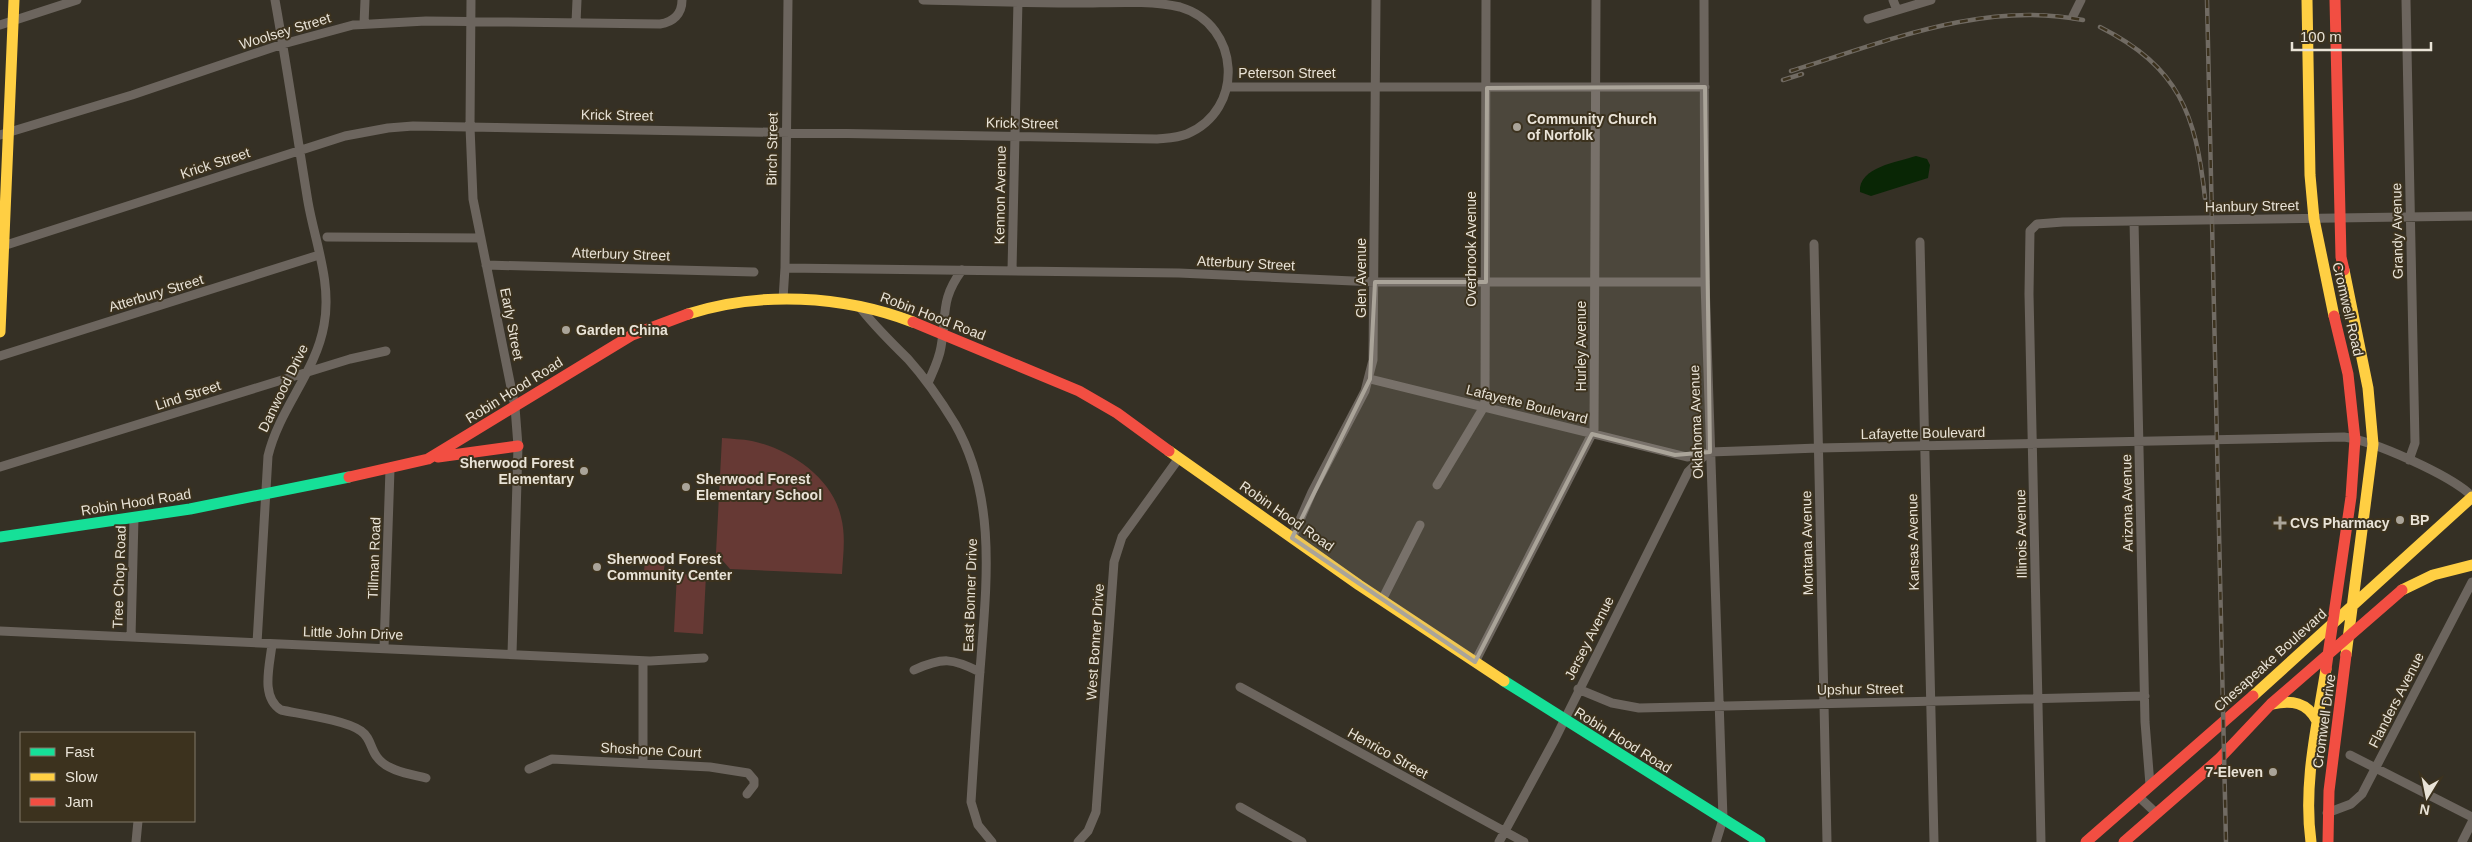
<svg xmlns="http://www.w3.org/2000/svg" width="2472" height="842" font-family="Helvetica,sans-serif">
<style>
.green{fill:#663934}
.water{fill:#092605}
.lines{fill:none;stroke-linecap:round;stroke-linejoin:round}
.street{stroke:#6c655e;stroke-width:9}
.fast{stroke:#16e098;stroke-width:11}
.slow{stroke:#ffcf43;stroke-width:11}
.jam{stroke:#f24e42;stroke-width:11}
.rail-casing{stroke:#716b63;stroke-width:4.5}
.rail{stroke:#3c321e;stroke-width:2.5;stroke-dasharray:8;stroke-linecap:butt}
.marked{fill:#aaa499;fill-opacity:0.2;stroke:#aaa499;stroke-width:4;stroke-linejoin:round}
.poi-dot{fill:#aaa499;stroke:#3c321e;stroke-width:2}
.labels{text-anchor:middle;stroke-width:4;stroke-linejoin:round;paint-order:stroke}
.street-label{font-size:14px;fill:#e9e3d7;stroke:#3c321e}
.poi-label{font-size:14px;font-weight:bold;fill:#e9e3d7;stroke:#3c321e;text-anchor:start}
</style>
<rect width="100%" height="100%" fill="#353025"/>
<path class="green" d="M722 438C732 439 742 439 752 441 789 449 832 477 841 517 846 536 843 555 842 574L730 569 716 553Z
M648 556 661 557 665 562 663 577 660 581 644 572 645 559Z
M677 574 706 575 703 634 674 632Z"/>
<path class="water" d="M1916 156 1927 159 1930 165 1928 178 1871 196 1860 192C1858 167 1898 162 1916 156Z"/>
<g class="lines">
<path class="street" d="M471 0 470 127 473 199 515 407 518 446 512 654
M1704 0 1705 282 1723 819 1716 842
M1893 0 1897 10
M2406 0 2415 443 2409 460
M2073 16 2081 0
M1868 19 1931 0
M576 23 577 0
M364 24 365 0
M0 25 77 0
M1228 87H1705
M0 135 132 95 283 44 353 25 426 21 660 24C673 22 682 14 682 0
M2134 221 2145 722 2150 785
M327 237 481 238
M1920 242 1934 842
M1814 244 1827 842
M0 247 345 136 388 128 413 126 1157 139C1167 138 1177 138 1187 134 1245 110 1241 25 1180 7 1150 0 1109 3 1078 3 1026 3 974 1 923 0
M486 265 754 272
M785 268 1179 273 1375 282H1705
M1012 270 1018 0
M783 299 785 268 788 0
M859 306C874 326 891 342 908 359 926 379 941 401 955 424 996 496 987 579 981 658 977 706 974 754 971 802L978 825 992 842
M0 356 319 255
M1370 379 1687 457 1710 452 1818 448 2344 437C2374 441 2450 475 2472 496
M928 383C933 371 939 360 941 347 947 313 940 300 962 270
M0 467 350 359 386 351
M1437 485 1485 405 1486 0
M1292 538 1312 492 1365 391 1373 360 1376 0
M1382 600 1420 525
M0 631 650 661 704 658
M131 637 134 518
M257 643 268 456C279 409 316 372 324 325 332 283 315 242 308 202 297 135 287 67 275 0
M272 644C270 665 260 697 281 710 300 714 346 720 361 731 371 738 370 748 377 757 387 771 410 774 426 778
M384 648 390 469
M1475 662 1594 430 1596 0
M914 670C943 657 952 658 980 672
M1240 687 1524 842
M1578 689 1612 703 1639 708 2145 696
M2350 755 2472 817
M643 763V661
M529 769 552 759 710 767 748 773 754 780V785L747 794
M2138 796 2156 813
M1240 807 1302 842
M2327 813 2351 804 2362 794 2472 582
M136 842 138 821
M1078 842 1088 831 1096 812 1114 562 1122 537 1179 458
M1499 842 1555 739 1688 472 1704 456
M2041 842 2029 294 2030 231 2037 224 2063 222 2472 216
M2462 842 2472 822"/>
<path class="fast" d="M0 537 190 509 349 477
M1504 681 1760 842"/>
<path class="slow" d="M2307 0 2310 175 2314 219 2334 316
M2344 270 2368 388 2373 444 2346 655
M688 314C760 291 842 295 913 322
M0 332 14 0
M1169 451 1359 585 1504 681
M2402 590 2433 575 2472 565
M2253 696 2472 497
M2272 704C2292 700 2307 702 2317 721
M2311 842C2303 784 2317 726 2326 669"/>
<path class="jam" d="M2335 0 2341 257 2344 270
M913 322 1079 391 1117 413 1169 451
M438 457 518 446
M349 477 428 459 632 335 688 314
M2326 669 2351 497 2355 439 2348 374 2334 316
M2086 842 2253 696
M2124 842 2219 759 2271 704 2402 590
M2328 842 2329 791 2346 655"/>
<g class="rail-casing">
<path id="rail" d="M2207 0 2226 842
M2100 27C2179 67 2196 114 2205 198
M1791 71C1885 42 1984 0 2083 20
M1783 80 1802 74"/>
</g>
<use href="#rail" class="rail"/>
</g>
<path class="marked" d="M1705 87 1710 452 1675 455 1592 434 1475 662 1292 538 1370 379 1375 282H1486L1487 88Z"/>
<g class="poi-dot">
<circle cx="1517" cy="127" r="5"/>
<circle cx="566" cy="330" r="5"/>
<circle cx="584" cy="471" r="5"/>
<circle cx="686" cy="487" r="5"/>
<circle cx="2400" cy="520" r="5"/>
<path d="M2277.5 515.5h5v5h5v5h-5v5h-5v-5h-5v-5h5z"/>
<circle cx="597" cy="567" r="5"/>
<circle cx="2273" cy="772" r="5"/>
</g>
<g class="labels">
<g class="street-label">
<text transform="translate(285 31) rotate(-17)" y="5">Woolsey Street</text>
<text x="1287" y="78">Peterson Street</text>
<text transform="translate(617 115) rotate(1)" y="5">Krick Street</text>
<text transform="translate(1022 123) rotate(1)" y="5">Krick Street</text>
<text transform="translate(772 149) rotate(-89)" y="5">Birch Street</text>
<text transform="translate(215 163) rotate(-18)" y="5">Krick Street</text>
<text transform="translate(1000 195) rotate(-89)" y="5">Kennon Avenue</text>
<text transform="translate(2252 206) rotate(-1)" y="5">Hanbury Street</text>
<text transform="translate(2397 231) rotate(-91)" y="5">Grandy Avenue</text>
<text transform="translate(1471 249) rotate(-90)" y="5">Overbrook Avenue</text>
<text transform="translate(621 254) rotate(2)" y="5">Atterbury Street</text>
<text transform="translate(1246 263) rotate(3)" y="5">Atterbury Street</text>
<text transform="translate(1361 278) rotate(-90)" y="5">Glen Avenue</text>
<text transform="translate(156 293) rotate(-17)" y="5">Atterbury Street</text>
<text transform="translate(2348 309) rotate(77)" y="5">Cromwell Road</text>
<text transform="translate(933 316) rotate(21)" y="5">Robin Hood Road</text>
<text transform="translate(512 324) rotate(79)" y="5">Early Street</text>
<text transform="translate(1581 346) rotate(-90)" y="5">Hurley Avenue</text>
<text transform="translate(283 388) rotate(-64)" y="5">Danwood Drive</text>
<text transform="translate(514 390) rotate(-32)" y="5">Robin Hood Road</text>
<text transform="translate(188 395) rotate(-18)" y="5">Lind Street</text>
<text transform="translate(1527 404) rotate(14)" y="5">Lafayette Boulevard</text>
<text transform="translate(1696 422) rotate(-92)" y="5">Oklahoma Avenue</text>
<text transform="translate(1923 433) rotate(-1)" y="5">Lafayette Boulevard</text>
<text transform="translate(136 502) rotate(-9)" y="5">Robin Hood Road</text>
<text transform="translate(2127 503) rotate(-91)" y="5">Arizona Avenue</text>
<text transform="translate(1287 516) rotate(35)" y="5">Robin Hood Road</text>
<text transform="translate(2021 534) rotate(-91)" y="5">Illinois Avenue</text>
<text transform="translate(1913 542) rotate(-91)" y="5">Kansas Avenue</text>
<text transform="translate(1807 543) rotate(-91)" y="5">Montana Avenue</text>
<text transform="translate(374 558) rotate(-88)" y="5">Tillman Road</text>
<text transform="translate(119 577) rotate(-88)" y="5">Tree Chop Road</text>
<text transform="translate(970 595) rotate(-88)" y="5">East Bonner Drive</text>
<text transform="translate(353 633) rotate(2)" y="5">Little John Drive</text>
<text transform="translate(1589 638) rotate(-63)" y="5">Jersey Avenue</text>
<text transform="translate(1095 642) rotate(-86)" y="5">West Bonner Drive</text>
<text transform="translate(2270 660) rotate(-42)" y="5">Chesapeake Boulevard</text>
<text transform="translate(1860 689) rotate(-1)" y="5">Upshur Street</text>
<text transform="translate(2396 700) rotate(-63)" y="5">Flanders Avenue</text>
<text transform="translate(2324 721) rotate(-82)" y="5">Cromwell Drive</text>
<text transform="translate(1623 740) rotate(32)" y="5">Robin Hood Road</text>
<text transform="translate(651 750) rotate(3)" y="5">Shoshone Court</text>
<text transform="translate(1388 753) rotate(29)" y="5">Henrico Street</text>
</g>
<g class="poi-label">
<text x="1527" y="124">Community Church<tspan x="1527" dy="16">of Norfolk</tspan></text>
<text x="576" y="335">Garden China</text>
<text x="574" y="468" text-anchor="end">Sherwood Forest<tspan x="574" dy="16">Elementary</tspan></text>
<text x="696" y="484">Sherwood Forest<tspan x="696" dy="16">Elementary School</tspan></text>
<text x="2410" y="525">BP</text>
<text x="2290" y="528">CVS Pharmacy</text>
<text x="607" y="564">Sherwood Forest<tspan x="607" dy="16">Community Center</tspan></text>
<text x="2263" y="777" text-anchor="end">7-Eleven</text>
</g>
</g>
<rect x="20" y="732" width="175" height="90" fill="#3c321e" stroke="#817968"/>
<rect x="30" y="748" width="25" height="8" fill="#16e098" stroke="#817968"/>
<text x="65" y="757" font-size="15" fill="#e9e3d7">Fast</text>
<rect x="30" y="773" width="25" height="8" fill="#ffcf43" stroke="#817968"/>
<text x="65" y="782" font-size="15" fill="#e9e3d7">Slow</text>
<rect x="30" y="798" width="25" height="8" fill="#f24e42" stroke="#817968"/>
<text x="65" y="807" font-size="15" fill="#e9e3d7">Jam</text>
<g transform="translate(2427 797) rotate(190)" stroke="#3c321e" stroke-width="4" paint-order="stroke">
<path d="M0-4L9 19L0 12L-9 19Z" fill="#e9e3d7"/>
<text y="-8" font-size="14" font-weight="bold" text-anchor="middle" fill="#e9e3d7">N</text>
</g>
<path d="M2292 42v8h139v-8" fill="none" stroke="#e9e3d7" stroke-width="2.5"/>
<text x="2300" y="42" font-size="15" fill="#e9e3d7" stroke="#3c321e" stroke-width="4" paint-order="stroke">100 m</text>
</svg>
